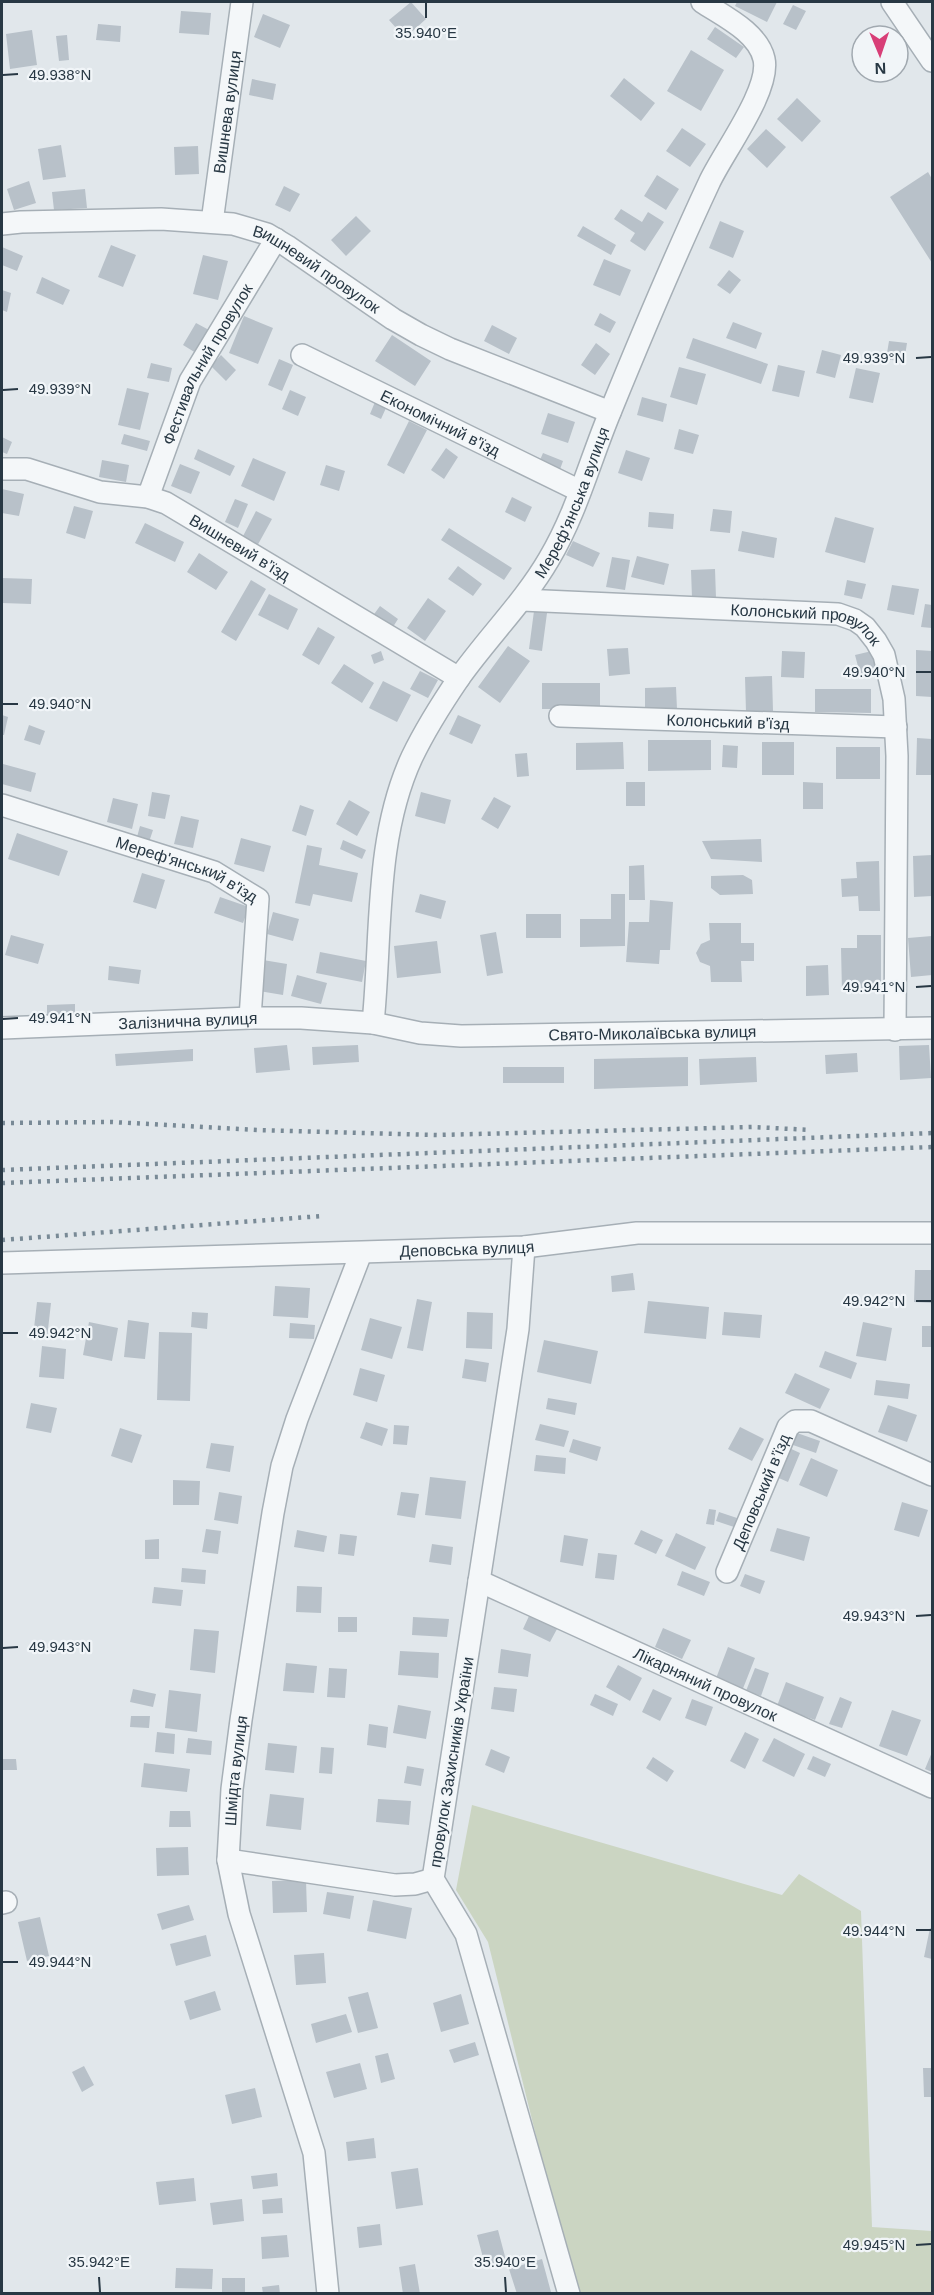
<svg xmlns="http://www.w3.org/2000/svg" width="934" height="2295" font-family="Helvetica,sans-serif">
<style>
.green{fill:#cbd5c2}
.building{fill:#b8c1c9}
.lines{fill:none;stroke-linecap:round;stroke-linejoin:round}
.minor-casing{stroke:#a6afb6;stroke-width:24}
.minor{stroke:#f4f7f9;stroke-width:21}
.rail{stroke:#798a96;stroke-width:4.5;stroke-dasharray:3 6;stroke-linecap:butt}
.ticks{fill:none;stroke:#283844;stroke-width:2}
.labels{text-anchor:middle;stroke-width:4.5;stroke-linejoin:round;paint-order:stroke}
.street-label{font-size:16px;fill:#283844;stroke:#f1f5f8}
.ticks-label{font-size:15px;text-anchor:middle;fill:#283844;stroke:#f1f5f8;stroke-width:4.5;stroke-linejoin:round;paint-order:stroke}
</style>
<rect width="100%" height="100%" fill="#e1e7eb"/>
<path class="green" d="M472 1805 782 1895 799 1874 861 1911 872 2227 932 2231V2293H575L488 1942 456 1890Z"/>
<path class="building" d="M411 2 426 19 405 38 389 20Z
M737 2H777L767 22 735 6Z
M793 5 806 11 796 30 783 24Z
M181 11 211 13 209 35 179 33Z
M263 14 290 25 280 48 254 37Z
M98 24 121 26 120 42 96 40Z
M715 27 744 47 736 58 707 39Z
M32 30 37 65 10 69 6 34Z
M67 35 69 60 59 61 56 36Z
M691 50 724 70 701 111 667 91Z
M624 78 655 103 641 121 610 96Z
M252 79 276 84 273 100 249 95Z
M797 98 821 121 802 142 777 119Z
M682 128 706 144 690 167 666 151Z
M766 129 786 147 767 168 747 149Z
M61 145 66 177 43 180 38 149Z
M198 146 199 174 175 175 174 147Z
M928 172 932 179V263L890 197Z
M657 175 679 189 666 210 644 196Z
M29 181 36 203 14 210 7 189Z
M284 186 300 194 290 212 275 205Z
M85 189 87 208 54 210 52 192Z
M621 209 642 222 648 212 664 222 645 251 630 241 635 233 614 219Z
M356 216 371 231 346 256 331 240Z
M720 221 744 231 733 258 709 248Z
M583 226 616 245 611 255 577 236Z
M111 245 136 255 123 287 98 277Z
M2 247 23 256 17 271 2 265Z
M203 255 228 261 218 300 193 294Z
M604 259 631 270 620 296 593 285Z
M729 270 741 280 730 294 717 285Z
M42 277 70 290 63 305 36 293Z
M2 290 11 293 7 312 2 310Z
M600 313 616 322 610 333 594 325Z
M244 316 273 328 258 364 229 353Z
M733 322 762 333 756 349 726 338Z
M196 323 209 330 196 353 183 345Z
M492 325 517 338 509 354 484 341Z
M392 335 431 361 415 386 375 361Z
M693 338 768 364 761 384 686 358Z
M889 341 907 343 904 362 886 359Z
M596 343 610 354 595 375 581 365Z
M822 350 841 355 835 378 816 373Z
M221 355 236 370 226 381 211 366Z
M279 359 293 365 282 391 268 385Z
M151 363 172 368 169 382 147 378Z
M778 365 805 371 799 397 772 391Z
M679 367 706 374 697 405 670 397Z
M856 368 880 373 873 403 849 398Z
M127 388 149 393 140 430 118 425Z
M290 390 306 397 298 416 282 409Z
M642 397 667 404 663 422 637 415Z
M375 402 386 408 381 419 370 414Z
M548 413 575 422 568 443 541 434Z
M409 421 427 430 404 474 387 465Z
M679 429 699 435 693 454 674 449Z
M124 434 150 441 147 451 121 444Z
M2 437 12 442 7 454 2 452Z
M446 448 458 457 444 479 431 470Z
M198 449 235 466 230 476 194 459Z
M626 450 650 458 642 481 618 473Z
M543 453 563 461 558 475 537 467Z
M253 458 286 472 274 501 241 486Z
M102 460 129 465 126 482 99 477Z
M180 464 200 472 191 494 171 486Z
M326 465 345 471 339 491 320 485Z
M2 489 24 494 19 516 2 513Z
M512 497 532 507 525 522 505 512Z
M235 499 248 504 238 528 225 522Z
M74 506 93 511 85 539 66 533Z
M713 509 732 511 730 533 710 531Z
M256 511 272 519 256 548 241 540Z
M649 512 674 514 673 529 648 527Z
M835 517 874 528 865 563 825 552Z
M145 523 184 542 175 562 135 543Z
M449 528 512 568 504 580 441 540Z
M742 531 777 538 774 558 738 551Z
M573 541 600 553 593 567 566 555Z
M199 553 228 572 216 590 187 572Z
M637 556 669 564 664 585 631 577Z
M612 557 630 560 625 590 606 587Z
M458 566 482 584 473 596 448 579Z
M715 569 716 598H692L691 570Z
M2 578 32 579 31 604 2 603Z
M251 580 266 589 236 641 221 632Z
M847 580 866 584 862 599 844 595Z
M892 585 919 589 914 615 887 610Z
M269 594 298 609 288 630 258 615Z
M428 598 446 611 425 641 407 628Z
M925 604 932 605V628L921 627Z
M380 606 398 619 391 630 372 617Z
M534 611 547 613 542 651 529 649Z
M318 627 335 637 319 665 302 655Z
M508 646 530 661 500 703 478 687Z
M628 648 630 674 609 676 607 649Z
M916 650 932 651V697L916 696Z
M381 651 384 660 374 664 371 655Z
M782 651 805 652 804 678 781 677Z
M872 651 876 670 860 674 855 655Z
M344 664 374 683 362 703 331 683Z
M420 671 438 680 428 698 410 689Z
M772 676 773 711 746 712 745 677Z
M383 681 411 695 397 722 369 708Z
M542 683H600V709H542Z
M676 687 677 709H645V688Z
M815 689H871V713L815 712Z
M2 715 8 717 4 735H2Z
M458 715 481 725 472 744 449 734Z
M29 725 45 731 40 745 24 740Z
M917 738 932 739V775H916Z
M648 740H711V770L648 771Z
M623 742 624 769 576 770V743Z
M762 742H794V775H762Z
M723 745 738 746 737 768 722 767Z
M836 747H880V779H836Z
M527 753 529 776 517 777 515 754Z
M3 764 36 773 31 792 2 784Z
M626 782H645V806H626Z
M803 782 823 783V809H803Z
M152 792 170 795 165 819 148 816Z
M421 792 451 800 445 824 415 816Z
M494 797 511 806 498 829 481 819Z
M113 798 138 804 132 829 107 822Z
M349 800 370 812 357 836 336 824Z
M300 805 314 810 306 836 292 831Z
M181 816 199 820 193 848 174 844Z
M140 826 153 830 149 842 137 837Z
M17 833 68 851 59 876 8 859Z
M241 838 271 846 264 872 234 864Z
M761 839 762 862 711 859 702 841Z
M343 840 366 850 362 859 340 849Z
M307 845 322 848 319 865 358 873 352 902 313 894 310 906 295 903Z
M932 855V896L914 897 913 856Z
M879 861 880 911H859L858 896 842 897 841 879 857 878 856 862Z
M644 865 645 900H629V866Z
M142 873 165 880 156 909 133 902Z
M743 875 752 880 753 894 720 895 711 888V876Z
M420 894 446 901 441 919 415 912Z
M611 894H625V946L580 947V919H611Z
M220 897 249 907 243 923 214 913Z
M650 900 673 902 670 950H660L659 964 626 962 629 922H649Z
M273 912 299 919 293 941 267 934Z
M526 914H561V938H526Z
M709 923H741V943H754V961H741L742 982H711L710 966 700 962 696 953 701 944 710 940Z
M496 932 503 973 487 976 480 935Z
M11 935 44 944 38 964 5 955Z
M857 935H881V992H842L841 948H857Z
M932 936V975L911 977 908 938Z
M437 941 441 973 397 978 394 946Z
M320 952 366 961 362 982 316 973Z
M263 960 287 964 283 995 259 991Z
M828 965 829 995 806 996V966Z
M109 966 141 970 139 984 108 980Z
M297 975 327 983 321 1004 291 996Z
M75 1004V1018L47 1019V1005Z
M287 1045 290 1070 256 1073 254 1048Z
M358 1045 359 1062 313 1065 312 1047Z
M929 1045 931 1078 900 1080 899 1046Z
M193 1049V1061L116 1066 115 1054Z
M857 1053 858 1072 826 1074 825 1055Z
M688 1057V1086L594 1089V1059Z
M756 1057 757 1082 700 1085 699 1059Z
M503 1067H564V1083H503Z
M915 1270H932V1303L914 1302Z
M633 1273 635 1290 612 1292 611 1276Z
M275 1286 310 1288 308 1318 273 1316Z
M417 1299 432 1302 423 1351 407 1348Z
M648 1301 709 1307 706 1339 644 1333Z
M37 1302 51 1303 47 1338 33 1337Z
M192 1312 208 1313 207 1329 191 1327Z
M467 1312 493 1313 492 1349 466 1348Z
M724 1312 762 1315 760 1338 722 1335Z
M370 1318 402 1327 392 1359 361 1350Z
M128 1320 149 1323 145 1359 124 1357Z
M89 1322 118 1328 112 1361 83 1355Z
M863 1322 892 1328 886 1361 856 1356Z
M290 1323 315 1325 314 1339 289 1338Z
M922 1326H932V1347H922Z
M159 1332 192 1333 190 1401 157 1400Z
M544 1340 598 1351 591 1384 537 1372Z
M42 1346 66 1349 64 1379 39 1377Z
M825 1351 857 1363 851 1379 819 1367Z
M465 1359 489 1363 486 1382 462 1378Z
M360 1368 385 1375 377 1402 353 1395Z
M795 1373 830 1389 820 1409 785 1393Z
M876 1380 910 1384 908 1399 874 1395Z
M548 1398 577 1403 575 1415 546 1409Z
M31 1403 57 1408 51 1433 26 1428Z
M888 1405 917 1415 907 1442 878 1432Z
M366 1422 388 1429 382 1446 360 1438Z
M540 1424 569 1431 564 1447 535 1440Z
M394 1425 409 1426 407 1445 393 1444Z
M740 1427 764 1439 752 1461 728 1449Z
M120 1428 142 1435 132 1463 111 1456Z
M797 1433 820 1441 816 1453 793 1445Z
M573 1439 601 1447 597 1461 569 1452Z
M211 1443 234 1446 230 1472 206 1468Z
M787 1447 800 1453 788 1482 774 1476Z
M536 1455 566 1458 565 1474 534 1471Z
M811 1458 838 1470 827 1497 799 1485Z
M430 1477 466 1481 461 1519 425 1515Z
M173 1480 200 1481 199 1505H173Z
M219 1492 242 1496 238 1524 214 1520Z
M401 1492 419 1494 415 1518 397 1515Z
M902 1502 928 1510 919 1537 894 1530Z
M709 1509 716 1510 714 1525 706 1524Z
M719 1512 737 1518 734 1527 716 1521Z
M777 1528 810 1537 804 1561 770 1551Z
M206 1529 221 1531 218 1554 202 1552Z
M297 1530 327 1536 324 1552 294 1547Z
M641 1530 663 1540 656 1554 634 1544Z
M676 1533 706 1547 695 1570 665 1556Z
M340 1534 357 1536 354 1556 338 1554Z
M564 1535 588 1539 583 1566 560 1562Z
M159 1539V1559H145V1540Z
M432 1544 453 1547 451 1565 429 1562Z
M598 1553 617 1555 614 1580 595 1578Z
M182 1568 206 1570 205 1584 181 1582Z
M682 1571 710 1582 704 1596 677 1585Z
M745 1574 765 1581 760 1594 740 1586Z
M297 1586 322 1587 321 1613 296 1612Z
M154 1587 183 1590 181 1606 152 1603Z
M529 1616 557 1629 550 1642 523 1629Z
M338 1617H357V1632H338Z
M413 1617 449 1619 447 1637 412 1635Z
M663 1628 691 1640 682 1659 655 1647Z
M194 1629 219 1631 215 1673 190 1670Z
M728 1647 755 1658 742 1691 715 1681Z
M501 1649 531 1654 528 1677 498 1673Z
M400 1651 439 1653 438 1678 398 1675Z
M286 1663 317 1666 314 1693 283 1691Z
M618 1665 642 1678 630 1701 606 1687Z
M329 1668 347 1669 345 1698 327 1697Z
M755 1668 769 1673 761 1696 746 1691Z
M786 1682 824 1697 815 1720 777 1706Z
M494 1687 517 1689 514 1712 491 1709Z
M133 1689 156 1694 153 1707 130 1702Z
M653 1689 672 1698 660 1721 642 1712Z
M169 1690 201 1694 197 1732 165 1728Z
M595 1694 618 1704 613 1716 590 1705Z
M840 1697 852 1702 842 1728 829 1724Z
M692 1699 713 1707 706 1726 685 1718Z
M398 1705 431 1711 426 1739 393 1733Z
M892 1710 921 1720 907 1756 879 1746Z
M131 1716H150L149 1728 130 1727Z
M369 1724 388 1727 386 1748 367 1745Z
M157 1732 175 1734 174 1754 155 1752Z
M745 1732 759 1739 745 1769 730 1761Z
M188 1738 212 1741 211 1755 186 1753Z
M774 1738 805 1754 794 1777 762 1761Z
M268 1743 297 1746 294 1773 265 1770Z
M321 1747 334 1748 332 1774 319 1773Z
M491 1749 510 1757 504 1773 485 1765Z
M932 1752V1772L925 1769Z
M813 1756 831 1764 825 1777 807 1769Z
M653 1757 674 1771 667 1782 646 1768Z
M2 1759H16L17 1770H2Z
M144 1763 190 1769 187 1792 141 1787Z
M407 1766 424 1769 421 1786 404 1783Z
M270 1794 304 1798 301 1830 266 1826Z
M378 1799 411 1801 409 1825 376 1822Z
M170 1811H190L191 1827H169Z
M188 1847 189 1875 157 1876 156 1848Z
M306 1880 307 1912 273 1913 272 1881Z
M327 1892 354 1896 350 1919 323 1914Z
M373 1900 412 1908 406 1939 367 1931Z
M189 1905 194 1920 162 1930 157 1914Z
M40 1917 49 1956 27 1961 18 1922Z
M930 1928 932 1929V1959L924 1957Z
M206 1935 211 1956 176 1966 170 1944Z
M324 1953 326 1983 296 1985 294 1955Z
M215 1991 221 2010 190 2020 184 2001Z
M368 1992 378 2028 358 2033 348 1997Z
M461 1994 469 2024 441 2032 433 2003Z
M346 2014 352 2032 316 2043 311 2024Z
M475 2042 479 2055 454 2063 449 2050Z
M388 2053 395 2079 381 2083 375 2056Z
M360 2063 367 2089 334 2098 326 2072Z
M84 2066 94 2085 82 2092 72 2072Z
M923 2068H932V2097H924Z
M255 2088 262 2117 232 2124 225 2095Z
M374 2138 376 2158 348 2161 346 2142Z
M418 2168 423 2205 396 2209 391 2172Z
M277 2173 278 2186 253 2189 251 2176Z
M194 2178 196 2201 159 2205 156 2182Z
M282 2198 283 2213 263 2214 262 2200Z
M242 2199 244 2221 213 2225 210 2203Z
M380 2224 382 2245 359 2248 357 2227Z
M498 2230 507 2264 486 2269 477 2235Z
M287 2235 289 2257 262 2259 261 2237Z
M542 2259 551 2292 517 2294 509 2269Z
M415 2264 420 2294H403L399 2267Z
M176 2268 213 2269 212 2289 175 2288Z
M222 2278H245V2292H222Z
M279 2285 280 2294H263L262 2287Z"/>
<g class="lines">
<g class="minor-casing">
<g id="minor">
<path d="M892 2 932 61"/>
<path id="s1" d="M212 222 242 2"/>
<path id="s2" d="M2 224 21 222 161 219 233 224 267 234 287 246 393 319 421 335 450 349 610 412"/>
<path id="s3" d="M302 355 580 491"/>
<path id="s4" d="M2 469H27L100 492 148 497 166 503 459 678"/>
<path id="s5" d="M148 497 190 381 276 239"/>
<path id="s6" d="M522 600 838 614 855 620 865 627 876 641 884 655 894 699 897 756 895 1030"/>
<path id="s7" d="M560 716 896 727"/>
<path id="s8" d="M2 805 214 872 258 899 250 1018"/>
<path id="s9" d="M373 1023C382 936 374 839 412 757 425 730 442 703 459 678 488 637 524 602 549 559 577 512 590 460 611 410 642 334 674 258 709 183 722 154 771 90 764 59 758 32 723 16 702 2"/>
<path id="s10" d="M2 1028 250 1018H301L373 1023 420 1033 461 1036 932 1028"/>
<path d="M524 1247 518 1329 433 1879 466 1934 569 2294"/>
<path id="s11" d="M2 1263 524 1247 637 1233H932"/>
<path id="s12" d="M727 1572 788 1427 795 1421H811L932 1475"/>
<path id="s13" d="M479 1581 932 1787"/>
<path d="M228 1860 395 1885 415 1884 433 1879"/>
<path d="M2 1903 6 1902"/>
<path id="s14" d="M328 2294 314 2153 239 1914 228 1860 232 1789 241 1720 273 1513 282 1466 297 1419 361 1253"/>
</g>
</g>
<use href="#minor" class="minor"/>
<path class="rail" d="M2 1123 112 1122 258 1130 437 1135 753 1127 811 1130
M2 1170 932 1133
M2 1183 932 1147
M2 1240 322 1216"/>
</g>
<path class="ticks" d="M426 3V18M3 75 18 74M916 358 931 357M3 390 18 389M916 672H931M3 704H18M916 987 931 986M3 1019 18 1018M916 1301H931M3 1333H18M916 1616 931 1615M3 1648 18 1647M916 1930H931M3 1962H18M916 2245 931 2244M99 2277 100 2292M505 2277 506 2292"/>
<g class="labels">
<g class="street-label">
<text dy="6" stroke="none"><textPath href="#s1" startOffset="111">Вишнева вулиця</textPath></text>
<text dy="6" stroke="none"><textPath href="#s2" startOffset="327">Вишневий провулок</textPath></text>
<text dy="6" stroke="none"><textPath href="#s5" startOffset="146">Фестивальний провулок</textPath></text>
<text dy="6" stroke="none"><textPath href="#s3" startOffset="154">Економічний в'їзд</textPath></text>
<text dy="6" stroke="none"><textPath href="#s9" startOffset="573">Мереф'янська вулиця</textPath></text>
<text dy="6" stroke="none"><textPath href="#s4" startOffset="255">Вишневий в’їзд</textPath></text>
<text dy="6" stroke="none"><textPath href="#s6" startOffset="288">Колонський провулок</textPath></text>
<text dy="6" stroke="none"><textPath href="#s7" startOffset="168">Колонський в'їзд</textPath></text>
<text dy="6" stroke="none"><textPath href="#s8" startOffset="196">Мереф'янський в'їзд</textPath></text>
<text dy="6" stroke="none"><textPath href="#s10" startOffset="186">Залізнична вулиця</textPath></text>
<text dy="6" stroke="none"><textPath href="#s10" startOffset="652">Свято-Миколаївська вулиця</textPath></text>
<text dy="6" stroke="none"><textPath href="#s11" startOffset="465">Деповська вулиця</textPath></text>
<text dy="6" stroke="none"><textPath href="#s12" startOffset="87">Деповський в’їзд</textPath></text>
<text dy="6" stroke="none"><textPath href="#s13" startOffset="249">Лікарняний провулок</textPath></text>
<text transform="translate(451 1762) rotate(-81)" y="6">провулок Захисників України</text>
<text dy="6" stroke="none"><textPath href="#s14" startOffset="537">Шмідта вулиця</textPath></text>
</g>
</g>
<g class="ticks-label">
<text x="426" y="38">35.940°E</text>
<text x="60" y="80">49.938°N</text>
<text x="874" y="363">49.939°N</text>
<text x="60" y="394">49.939°N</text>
<text x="874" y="677">49.940°N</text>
<text x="60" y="709">49.940°N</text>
<text x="874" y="992">49.941°N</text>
<text x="60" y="1023">49.941°N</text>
<text x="874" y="1306">49.942°N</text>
<text x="60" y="1338">49.942°N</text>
<text x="874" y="1621">49.943°N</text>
<text x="60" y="1652">49.943°N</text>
<text x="874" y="1936">49.944°N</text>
<text x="60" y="1967">49.944°N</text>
<text x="874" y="2250">49.945°N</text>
<text x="99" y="2267">35.942°E</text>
<text x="505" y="2267">35.940°E</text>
</g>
<rect width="934" height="2295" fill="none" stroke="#283844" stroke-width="6"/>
<g transform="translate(880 54) rotate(178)"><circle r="28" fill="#f1f5f8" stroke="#a1a9b0" stroke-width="1.5"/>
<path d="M0-4.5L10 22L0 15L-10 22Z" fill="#d83e77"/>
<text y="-9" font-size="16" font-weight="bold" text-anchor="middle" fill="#283844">N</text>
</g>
</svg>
